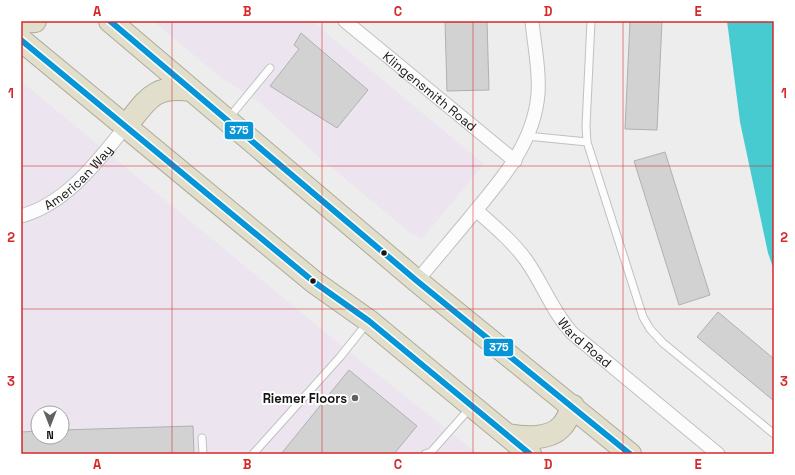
<svg xmlns="http://www.w3.org/2000/svg" width="795" height="475" font-family="'Space Grotesk',sans-serif">
<style>
.commercial{fill:#ece5f0;fill-rule:evenodd}
.water{fill:#48cad1}
.building{fill:#d2d2d2;stroke:#b0b0b1}
.lines{fill:none;stroke-linecap:round;stroke-linejoin:round}
.lane-casing{stroke:#c0c0c1;stroke-width:9}
.street-casing{stroke:#c0c0c1;stroke-width:15}
.highway-casing{stroke:#aeaa98;stroke-width:24}
.lane{stroke:#fcfcfc;stroke-width:7}
.street{stroke:#fcfcfc;stroke-width:13}
.highway{stroke:#e2decc;stroke-width:22}
.bus-1-casing{stroke:#fff;stroke-width:9}
.bus-1{stroke:#0696d7;stroke-width:6}
.grid{fill:none;stroke:#d62828;stroke-width:1;stroke-opacity:0.55}
.bus-dot{fill:#161616;stroke:#fff;stroke-width:1.5}
.poi-dot{fill:#616162;stroke:#fff;stroke-width:1.5}
.labels{text-anchor:middle;stroke-width:4;stroke-linejoin:round;paint-order:stroke}
.street-label{font-size:13px;fill:#161616;stroke:#fff}
.poi-label{font-size:13px;font-weight:bold;fill:#161616;stroke:#fff;text-anchor:end}
.line-badge{stroke:#fff;stroke-width:1.5}
.badge-label{font-size:11px;text-anchor:middle;font-weight:bold;fill:#fff}
.neatline{fill:none;stroke:#d62828;stroke-width:1.5}
.grid-label{font-size:13px;text-anchor:middle;font-weight:bold;fill:#d62828}
</style>
<rect width="100%" height="100%" fill="#ededee"/>
<path class="commercial" d="M153 21H312L484 164 422 239 409 232 314 153 259 102 221 78Z
M21 81 326 333 478 454H21ZM38 413H62V437H38Z"/>
<path class="water" d="M727 21H774V270L768 253 740 122Z"/>
<path class="building" d="M445 21H487L489 90 447 91Z
M630 21H662L657 130 625 129Z
M301 33 368 90 337 128 270 86 299 49 294 45Z
M665 152 710 295 679 305 634 161Z
M718 312 774 359V401L697 337Z
M349 370 417 426 394 454H281Z
M193 426 194 454H21V432L38 431V437H62V430Z"/>
<g class="lines">
<g class="lane-casing">
<path id="lane" d="M591 21 586 126 587 142 643 317 650 329 663 343 774 434
M228 119 270 68
M527 136 587 142
M202 438 203 454
M253 454 340 357 368 322
M425 454 431 452 470 408"/>
</g>
<g class="street-casing">
<g id="street">
<path id="s1" d="M345 21 515 161"/>
<path id="s2" d="M476 210C494 226 512 241 526 260 543 284 552 311 572 333L718 454"/>
<path id="s3" d="M21 216C67 203 97 162 126 126"/>
<path d="M417 281C435 259 454 237 472 215 502 179 534 143 538 94 540 69 534 45 532 21"/>
</g>
</g>
<g class="highway-casing">
<path id="highway" d="M110 21 417 281 630 454
M21 22 35 21
M21 40 314 282 369 321 530 454
M126 126C148 99 153 85 191 90
M508 435C524 438 550 440 562 426 567 421 570 412 573 406"/>
</g>
<use href="#lane" class="lane"/>
<use href="#street" class="street"/>
<use href="#highway" class="highway"/>
<g class="bus-1-casing">
<path id="bus-1" d="M110 21 417 281 630 454
M21 40 314 282 369 321 530 454"/>
</g>
<use href="#bus-1" class="bus-1"/>
</g>
<path class="grid" d="M172 21V454M322 21V454M473 21V454M623 21V454M21 166H774M21 309H774"/>
<g class="bus-dot">
<circle cx="384" cy="253" r="3.5"/>
<circle cx="313" cy="281" r="3.5"/>
</g>
<circle class="poi-dot" cx="355" cy="398" r="4"/>
<g class="labels">
<g class="street-label">
<text dy="5" stroke="none"><textPath href="#s1" startOffset="110">Klingensmith Road</textPath></text>
<text dy="5" stroke="none"><textPath href="#s3" startOffset="70">American Way</textPath></text>
<text dy="5" stroke="none"><textPath href="#s2" startOffset="173">Ward Road</textPath></text>
</g>
<g class="poi-label">
<text x="347" y="403">Riemer Floors</text>
</g>
</g>
<g class="line-badge">
<rect x="224" y="121" width="30" height="19" rx="4" fill="#0696d7"/>
<rect x="483" y="338" width="31" height="19" rx="4" fill="#0696d7"/>
</g>
<g class="badge-label">
<text x="239" y="134">375</text>
<text x="499" y="351">375</text>
</g>
<rect width="795" height="475" fill="none" stroke="#ffffff" stroke-width="44"/>
<g transform="translate(50 425) rotate(180)"><circle r="19" fill="#ffffff" stroke="#a2a2a2"/>
<path d="M0-3L7 15L0 10L-7 15Z" fill="#616162"/>
<text y="-6" font-size="11" font-weight="bold" text-anchor="middle" fill="#161616">N</text>
</g>
<rect x="22" y="22" width="751" height="431" class="neatline"/>
<g class="grid-label">
<text x="97" y="16">A</text>
<text x="247" y="16">B</text>
<text x="398" y="16">C</text>
<text x="548" y="16">D</text>
<text x="698" y="16">E</text>
<text x="11" y="98">1</text>
<text x="784" y="98">1</text>
<text x="11" y="242">2</text>
<text x="784" y="242">2</text>
<text x="11" y="386">3</text>
<text x="784" y="386">3</text>
<text x="97" y="469">A</text>
<text x="247" y="469">B</text>
<text x="398" y="469">C</text>
<text x="548" y="469">D</text>
<text x="698" y="469">E</text>
</g>
</svg>
